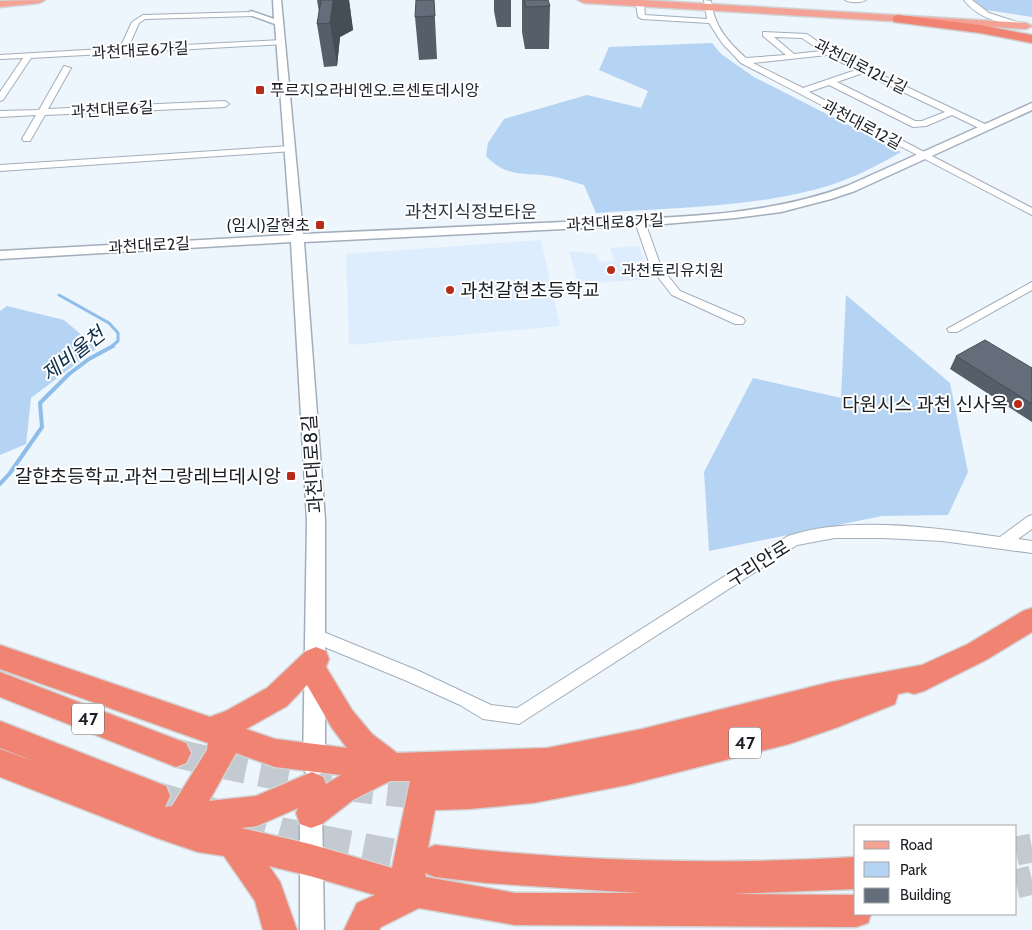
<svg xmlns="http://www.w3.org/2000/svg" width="1032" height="930" font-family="Cabin,'Noto Sans KR',sans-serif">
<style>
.built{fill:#deedfd}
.green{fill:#b5d3f2}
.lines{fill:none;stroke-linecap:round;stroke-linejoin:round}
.stream-far1{stroke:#8fbde9;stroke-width:3}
.stream{stroke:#8fbde9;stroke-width:4}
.trunk-tunnel{stroke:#c3cad2;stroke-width:29;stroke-dasharray:29 14;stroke-linecap:butt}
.minor-casing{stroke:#a2aebb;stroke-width:2}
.tertiary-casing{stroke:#a2aebb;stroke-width:3}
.primary-casing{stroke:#d2d2d3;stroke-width:3}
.trunk-casing{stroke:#d2d2d3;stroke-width:3}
.minor{fill:#fff;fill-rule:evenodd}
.tertiary{fill:#fff;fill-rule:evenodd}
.primary{fill:#f4a295;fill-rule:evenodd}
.trunk{fill:#f08372;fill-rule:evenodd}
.wall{fill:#555f69}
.shaded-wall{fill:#454d55}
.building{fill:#636e7a;stroke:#454d55}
.poi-dot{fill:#b72b18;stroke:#fff;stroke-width:2}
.labels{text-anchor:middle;stroke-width:4;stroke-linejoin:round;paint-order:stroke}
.far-street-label{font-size:16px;fill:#1c2025;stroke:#fff}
.far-poi-label{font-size:16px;fill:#1c2025;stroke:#fff;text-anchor:start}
.far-quarter-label{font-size:18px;fill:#2e3842;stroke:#fff}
.shield{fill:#fff;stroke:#606366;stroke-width:1}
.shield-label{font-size:18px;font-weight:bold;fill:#1c2025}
.poi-label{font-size:19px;fill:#1c2025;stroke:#fff;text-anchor:end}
.street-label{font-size:19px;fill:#1c2025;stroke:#fff}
.water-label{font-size:20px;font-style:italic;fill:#0a2d4a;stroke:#fff}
</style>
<rect width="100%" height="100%" fill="#edf5fd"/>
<path class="built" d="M541 240 560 326 349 345 346 254Z
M639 246 651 279 578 284 569 251 596 254 599 262 614 261 610 248Z"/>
<path class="green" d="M974 0H1032V17L986 10Z
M712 43 721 54 754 77 901 152C873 168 844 183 813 190 743 208 668 208 596 213L584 185C572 182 560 177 549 176 521 172 508 178 486 156L488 143 504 119 587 95 641 108 648 91 599 70 609 47Z
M846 295 950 383 968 472 948 515 882 516 709 551 704 472 753 378 841 398Z
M7 306 64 320 97 348 31 398 26 444 0 455V311Z"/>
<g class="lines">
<path class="stream-far1" d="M59 295 109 323 118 333V341L111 347"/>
<path class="stream" d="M0 484 10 473 42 427 40 403 69 374 89 359 113 346"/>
<path class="trunk-tunnel" d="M176 753C262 775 348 789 437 796
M155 796 282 832 424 859
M1016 851 1032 848
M1016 884 1032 880"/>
<g class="minor-casing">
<path id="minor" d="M704 0 711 1C714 26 728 42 746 58L786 55 763 36V32L807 34 831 51 987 125V129H981L952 115 926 126 913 127 829 85 809 92 1032 208V215L741 63 722 43 709 23 642 19 638 17 636 4 640 2 644 4 645 15 707 19ZM774 37 802 38 821 51 794 54ZM827 55 856 70 803 88 753 63ZM863 73 945 112 922 121H915L837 82Z
M845 0H866C861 3 850 3 845 0Z
M964 0H972L989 13 1030 26 1026 28C1003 23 979 20 964 0Z
M251 12H254V16L145 19 139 23 128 48 281 40H284V44L31 58 3 100 0 101V92L23 58 0 59V55L120 48 132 22 143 15Z
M64 66 71 68 48 109 225 101 229 104 225 107 45 115 30 141H24L22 139 36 115 0 117V111L39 110Z
M290 146 293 147V151L0 171V165Z
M640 219 645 222 661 267 680 291 743 318 745 321 743 324H735L672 295 651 268 635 222Z
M1032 282V290L957 332H949L947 329Z
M1032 515V529L1018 539 1032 541V553L942 541 884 538H835L797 545 519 724 483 719 460 705 407 681 310 641 308 636 310 631 316 629 419 671 491 705 517 708 788 536C850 515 936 528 1000 537L1027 517Z"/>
</g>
<g class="tertiary-casing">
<path id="tertiary" d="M273 0H281L303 234C397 230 492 225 586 221 673 217 765 217 847 186L1032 103V110L855 191 831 199 781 212 735 218 664 224 304 242 325 520V766L322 773 314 776 306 773 303 766 307 520 291 242 0 259V251L291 235 275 24 247 14 251 11 274 19Z
M311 795 319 798 322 806 324 930H300V806L303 798Z"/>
</g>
<g class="primary-casing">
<path id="primary" d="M45 0 39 3 0 7V1Z
M578 0H641L1026 23 1032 26 1026 29 584 3Z"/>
</g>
<g class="trunk-casing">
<path id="trunk" d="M898 15 980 25 1032 35V43L980 33 894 22 892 19 894 16Z
M1032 608V632L986 660 924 691 914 694 908 692 898 694 895 704 838 727 789 744 627 785 533 803 469 809 435 810 428 848 435 845C575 862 715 865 856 857V889L730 894 856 895V914H871L868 923 856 927 515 925 419 908 381 927 379 930H344L357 903 375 895 310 876 269 866 280 882 297 930H263L255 901 224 856 198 852 157 838 0 777V749L39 763 0 748V721L166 786 170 796 165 807 172 806 207 750 208 743 0 669V645L210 717 226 711 267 688 306 651 316 647 326 651 329 659 326 667 352 710 372 734 397 753 547 748 642 729 831 682 922 665 968 644 1023 611ZM307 685 332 728 347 748 275 739 246 729 287 706ZM236 753 275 767 341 775 326 784 323 777 312 772 256 796 209 801ZM390 781H410L392 868 310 844 241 828 257 826 298 808 296 813 300 824 311 828 322 824 353 800ZM425 873 435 877 486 883 639 893H515L426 877Z
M0 672 186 743 191 753 186 763 176 767 0 697Z"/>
</g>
<use href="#minor" class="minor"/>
<use href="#tertiary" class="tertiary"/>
<use href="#primary" class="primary"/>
<use href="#trunk" class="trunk"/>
</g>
<path class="wall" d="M317 0H349L353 30 340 37 337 66 324 67 317 24 319 12Z
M434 0 437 59 419 60 415 17Z
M494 0H511V27H497L494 11Z
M522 0H548L550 6 549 49H525L522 32Z
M956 356 1032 368V422L950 369Z"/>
<path class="shaded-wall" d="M333 0H349L353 30 340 37 337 66 330 23Z"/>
<path class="building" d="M321 0H333L330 23 317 24Z
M416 0H434L435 16 415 17Z
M524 0H548L550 6 526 7Z
M985 340 1032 368V404L956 356Z"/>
<g class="poi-dot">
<rect x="255" y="85" width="10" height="10" rx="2.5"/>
<rect x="315" y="220" width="10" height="10" rx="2.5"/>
<circle cx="611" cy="270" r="5"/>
<circle cx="450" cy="290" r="5"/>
<circle cx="1018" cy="404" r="5"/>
<rect x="286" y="471" width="10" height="10" rx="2.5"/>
</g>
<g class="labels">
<g class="far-street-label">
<text transform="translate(140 50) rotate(-3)" y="6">과천대로6가길</text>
<text transform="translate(861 66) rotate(27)" y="6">과천대로12나길</text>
<text transform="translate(112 109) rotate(-3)" y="6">과천대로6길</text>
<text transform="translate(862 124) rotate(28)" y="6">과천대로12길</text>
<text transform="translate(615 222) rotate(-3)" y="6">과천대로8가길</text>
<text transform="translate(149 245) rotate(-3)" y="6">과천대로2길</text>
</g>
<g class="far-poi-label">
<text x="270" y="96">푸르지오라비엔오.르센토데시앙</text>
<text x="310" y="231" text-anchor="end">(임시)갈현초</text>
<text x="621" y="276">과천토리유치원</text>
</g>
<g class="far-quarter-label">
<text x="471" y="218">과천지식정보타운</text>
</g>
<g class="shield">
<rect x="72" y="703.5" width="32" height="31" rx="4"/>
<rect x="729" y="727.5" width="32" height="31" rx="4"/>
</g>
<g class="shield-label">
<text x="88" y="725">47</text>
<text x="745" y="749">47</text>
</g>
<g class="poi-label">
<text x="460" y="297" text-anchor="start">과천갈현초등학교</text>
<text x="1008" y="411">다원시스 과천 신사옥</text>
<text x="281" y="483">갈햔초등학교.과천그랑레브데시앙</text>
</g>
<g class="street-label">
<text transform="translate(312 464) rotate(-94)" y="7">과천대로8길</text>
<text transform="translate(758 563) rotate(-32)" y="7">구리안로</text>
</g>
<g class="water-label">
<text transform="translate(73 354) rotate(-38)" y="7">제비울천</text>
</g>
</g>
<rect x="854" y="825" width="162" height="90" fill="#ffffff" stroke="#a4a6a8"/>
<rect x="864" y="841" width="25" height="8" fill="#f4a295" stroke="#a4a6a8"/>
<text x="900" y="850" font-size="15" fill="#1c2025">Road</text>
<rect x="864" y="862" width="25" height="15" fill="#b5d3f2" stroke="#a4a6a8"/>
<text x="900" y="875" font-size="15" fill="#1c2025">Park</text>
<rect x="864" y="888" width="25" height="15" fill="#636e7a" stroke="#a4a6a8"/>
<text x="900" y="900" font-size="15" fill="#1c2025">Building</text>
</svg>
